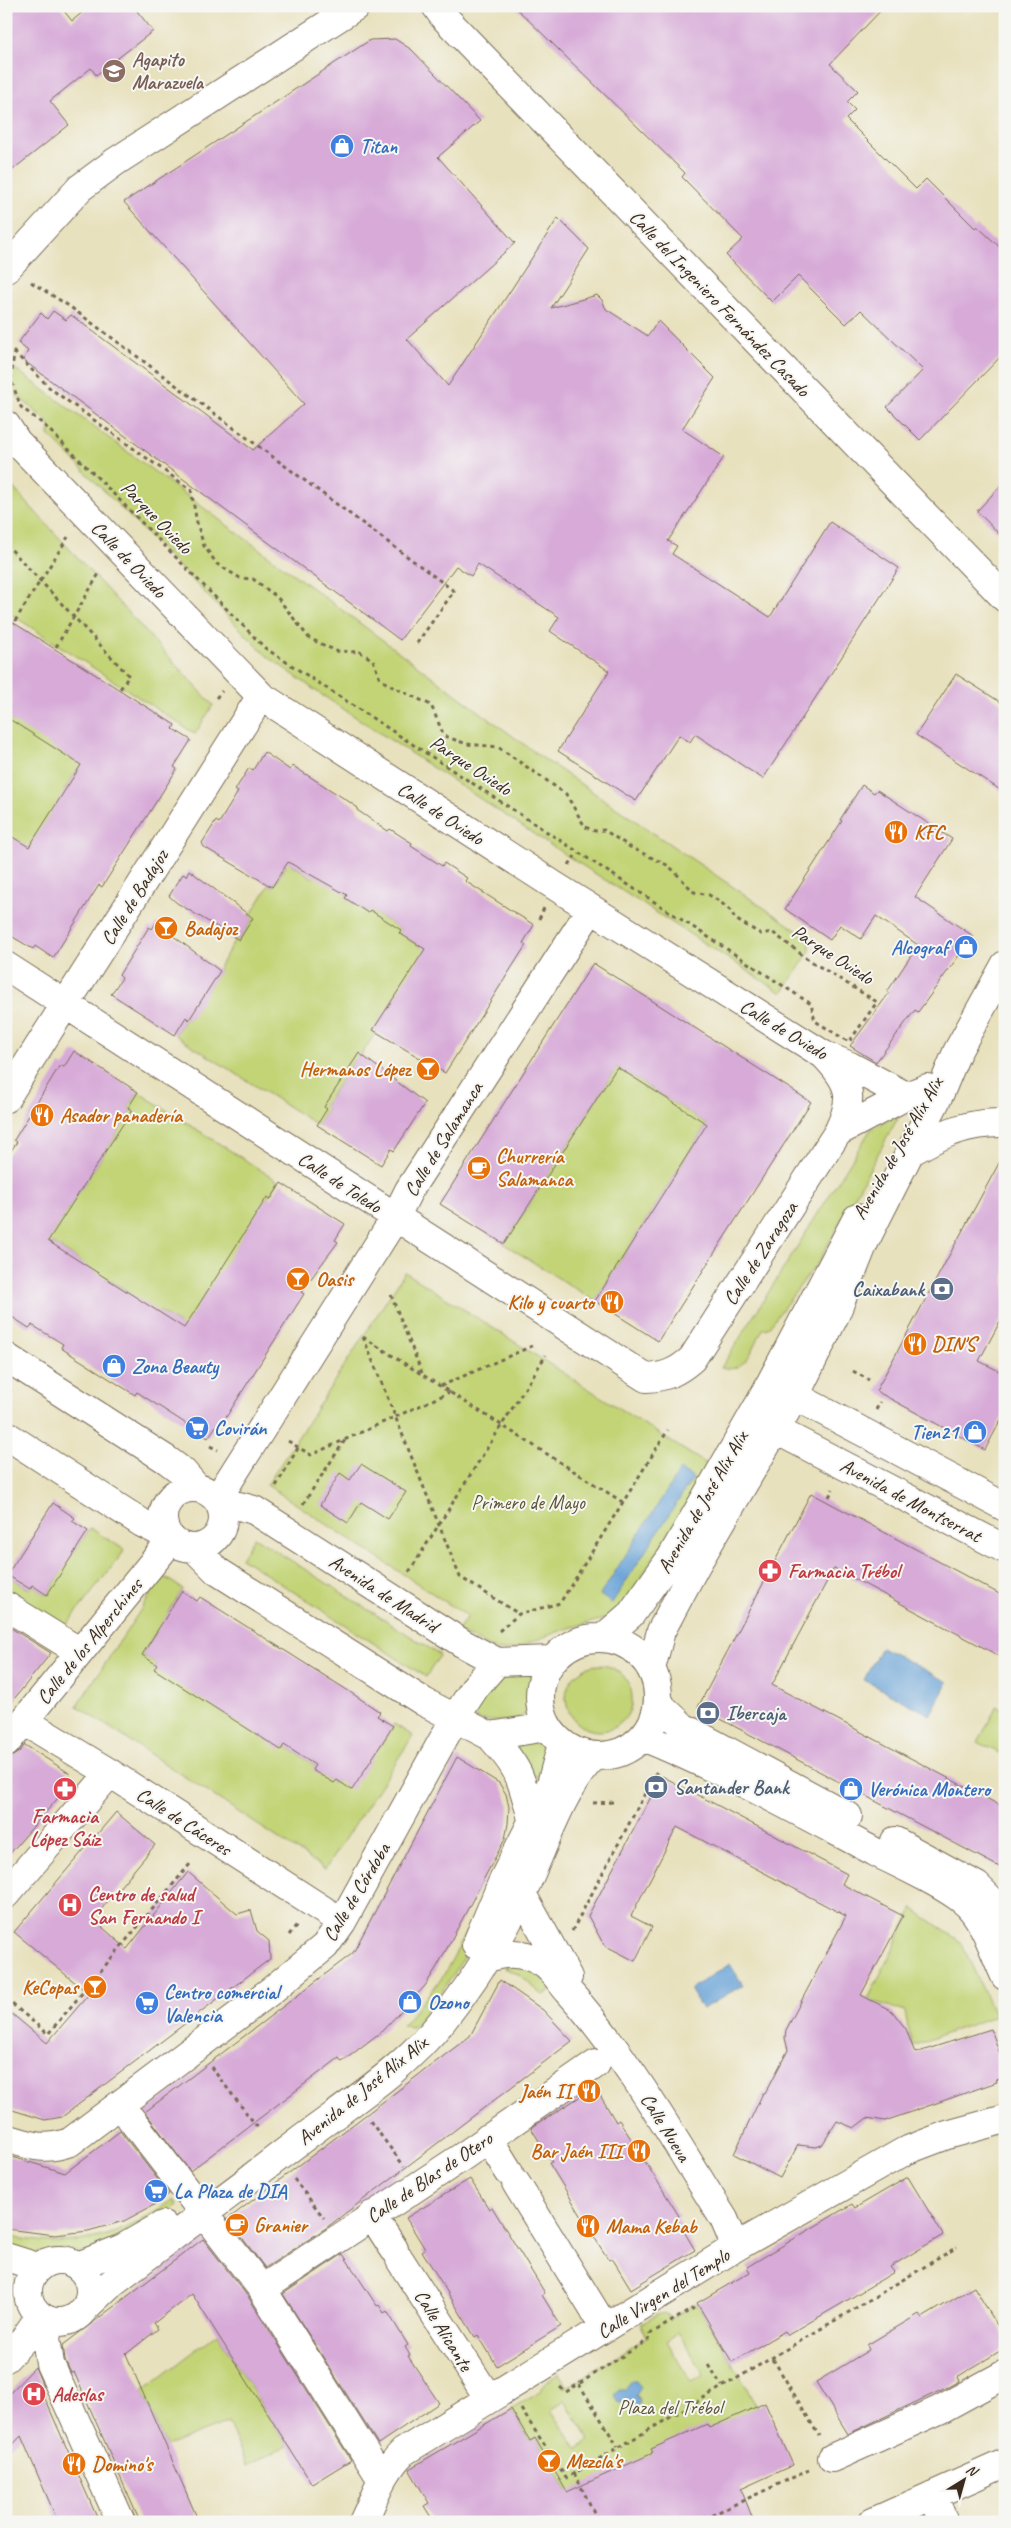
<svg xmlns="http://www.w3.org/2000/svg" width="1011" height="2528" font-family="Caveat,sans-serif">
<style>
.green{fill:#c3d477;stroke:#7f7f4a;fill-rule:evenodd}
.water{fill:#67a2d7;stroke:#51667a}
.building{fill:#d7aad8}
.lines{fill:none;stroke-linecap:round;stroke-linejoin:round}
.minor-casing{stroke:#786a56;stroke-width:30}
.path{stroke:#786a56;stroke-width:3;stroke-dasharray:4 4;stroke-linecap:butt}
.minor{stroke:#fff;stroke-width:28}
.labels{text-anchor:middle;stroke-width:4;stroke-linejoin:round;paint-order:stroke}
.education-label{font-size:20px;font-weight:bold;fill:#785e54;stroke:#f6f6f2;text-anchor:start}
.shop-label{font-size:20px;font-weight:bold;fill:#366cbe;stroke:#f6f6f2;text-anchor:start}
.street-label{font-size:20px;fill:#3b2a1e;stroke:#f6f6f2}
.food-label{font-size:20px;font-weight:bold;fill:#c56008;stroke:#f6f6f2;text-anchor:start}
.service-label{font-size:20px;font-weight:bold;fill:#4e5e75;stroke:#f6f6f2;text-anchor:start}
.park-label{font-size:20px;fill:#5d5434;stroke:#f6f6f2}
.health-label{font-size:20px;font-weight:bold;fill:#be3a42;stroke:#f6f6f2;text-anchor:start}
</style>
<rect width="100%" height="100%" fill="#f6f6f2"/>
<filter id="ink" filterUnits="userSpaceOnUse"><feTurbulence type="fractalNoise" baseFrequency=".02" numOctaves="2"/><feDisplacementMap in="SourceGraphic" scale="10" xChannelSelector="R" yChannelSelector="G"/><feConvolveMatrix kernelMatrix="1 2 1 2 8 2 1 2 1" color-interpolation-filters="sRGB"/></filter>
<filter id="wash" filterUnits="userSpaceOnUse"><feTurbulence type="fractalNoise" baseFrequency=".0096" numOctaves="4" result="noise"/><feDisplacementMap in="SourceGraphic" scale="20" xChannelSelector="R" yChannelSelector="G"/><feGaussianBlur stdDeviation="1.12" result="paint"/><feColorMatrix in="noise" values="0 0 0 0 0 0 0 0 0 0 0 0 0 0 0 0 0 1.4 0 .05"/><feComposite in="paint" operator="in"/></filter>
<g filter="url(#wash)">
<rect width="100%" height="100%" fill="#e8e1bd"/>
<path class="green" d="M10 365 541 757 810 939V951L782 993 552 846 316 691 266 655 49 435 50 424 6 386V373Z
M6 480 213 705 195 734 6 611Z
M6 717 87 763 78 769 64 791 68 793 30 853 6 833Z
M287 857 291 864 313 878 316 875 347 895 346 898 367 912 370 910 401 930 400 933 421 947 424 944 430 948 358 1060 355 1059 324 1106 327 1109 317 1125 175 1035 186 1017 189 1019 236 938 239 940 253 918 250 916 269 885 273 887 286 866 283 863Z
M617 1067 707 1124 595 1301 504 1244Z
M138 1092 278 1181 186 1333 177 1328 179 1324 159 1311 156 1315 125 1294 127 1291 106 1278 104 1281 74 1257 54 1244 43 1242 51 1236 132 1110 128 1108Z
M900 1114 819 1261 768 1328 763 1329C753 1347 747 1374 721 1368L871 1129Z
M405 1272 711 1467 624 1605 608 1618 565 1629 511 1650 497 1651 458 1631 467 1616 267 1485Z
M90 1528 125 1550 62 1631 6 1595V1569L10 1571 7 1575 29 1589 32 1585 47 1595 61 1573 55 1568 74 1553Z
M254 1537 440 1655 426 1677 241 1558Z
M163 1576 183 1589 168 1613 174 1618 155 1633 142 1655 157 1665 154 1668 281 1749 284 1745 315 1765 313 1770 334 1783 379 1748 394 1724 413 1736 325 1869 77 1706Z
M566 1698a33 33 0 1 1 66 0a33 33 0 1 1-66 0Z
M524 1673 529 1674 532 1679 529 1712C514 1724 494 1722 476 1719L473 1708 496 1681Z
M997 1706 1005 1710V1756L978 1742Z
M539 1740 548 1744 546 1777 526 1775 517 1750 520 1743Z
M913 1909 961 1942 995 2016 912 2046 905 2012 868 1999Z
M473 1921C475 1955 434 2002 413 2027L402 2026 442 1978Z
M514 1965 533 1972 555 1988 543 1995 518 1974 504 1968Z
M174 2199 178 2205 161 2218 88 2251 76 2252 62 2248 33 2254 6 2245V2236C73 2250 119 2240 174 2199Z
M697 2303 758 2407 569 2494 535 2438 530 2441 511 2409 541 2392 544 2383 559 2373 567 2387 646 2337 641 2324 657 2315 664 2313 671 2318ZM679 2332 704 2375 691 2382 666 2341ZM626 2390 640 2399 639 2405 626 2400 618 2402ZM565 2401 590 2440 577 2449 551 2410Z
M217 2334 288 2446 247 2466 228 2422 166 2446 142 2391Z"/>
<path class="water" d="M680 1470 693 1478 612 1603 600 1595Z
M881 1647 948 1682 930 1715 864 1680Z
M730 1964 743 1985 702 2009 690 1989Z
M632 2381H636L641 2387 636 2396 640 2402 635 2409 627 2406 626 2401 618 2402 614 2395 619 2389H626Z"/>
<g id="blocks">
<path class="building" d="M6 6H60L72 21 90 6H133L153 31 96 75 91 68 50 101 69 125 6 175Z
M514 6H885L830 64 858 91 847 102 855 110 846 119 916 189 926 179 975 228 977 226 1005 252V352L920 440 887 407 923 370 861 310 846 324 798 276 772 302 726 255 743 239 682 177 685 173Z
M395 39 412 50 480 121 438 157 515 243 407 339 448 386 558 218 589 249 551 308 597 295 602 300 606 309 648 336 658 321 715 378 682 429 724 457 668 541 677 546 672 554 770 617 830 522 899 568 763 779 695 734 690 742 679 735 636 801 558 751 609 671 550 631 559 617 478 564 471 576 456 566 400 640 23 360 28 351 18 343 41 313 47 319 53 311 66 320 71 315 253 450 304 404 124 202 370 40Z
M1005 481V540L977 511Z
M6 618 164 718 175 725 173 729 191 740 174 767 177 769 102 887 99 885 53 958 35 946 33 949 6 933V833L29 847 81 765 6 717Z
M956 674 1005 705V793L916 735Z
M264 752 290 770 293 766 348 801 358 808 357 810 388 831 390 829 412 843 411 846 442 866 444 863 467 878 465 881 534 925 523 943 526 945 445 1073 373 1030 425 949 399 933 401 930 370 910 368 913 345 898 347 895 288 862 272 887 204 847 202 843 216 821 219 823 238 792 235 790 249 768 253 770Z
M862 785 874 793 877 790 952 839 915 897 973 936 918 1012 915 1010 876 1062 850 1046 889 993 887 992 918 945 876 916 861 939 840 925 830 940 785 909 842 821 840 820Z
M189 870 253 918 239 940 177 903 169 896 183 874 186 876Z
M156 923 220 971 189 1020 186 1017 175 1035 111 994 122 978 119 975 149 927 152 929Z
M593 963 811 1102 658 1341 595 1301 707 1124 617 1067 504 1244 440 1204Z
M74 1051 138 1092 128 1108 132 1110 48 1241 184 1328 267 1197 271 1199 281 1183 345 1224 335 1240 338 1242 301 1292 304 1294 223 1422 220 1420 208 1438 137 1392 135 1395 61 1348 63 1344 32 1325 29 1328 6 1313V1158L17 1142 14 1140 60 1065 64 1067Z
M359 1053 425 1103 394 1151 391 1149 381 1165 317 1125 327 1109 324 1107Z
M1005 1152V1312L979 1361 1005 1374V1412L985 1450 876 1391Z
M361 1464 406 1492 388 1519 361 1502 348 1523 320 1505 340 1473 350 1480Z
M811 1493 1005 1597V1659L834 1568 772 1685 1005 1808V1870L698 1707Z
M53 1503 75 1518 72 1521 88 1531 47 1595 32 1585 30 1589 7 1575Z
M182 1591 197 1601 200 1597 344 1688 380 1712 377 1716 393 1726 352 1790 337 1780 334 1783 312 1770 315 1765 284 1745 281 1750 154 1669 157 1665 142 1655Z
M6 1625 51 1653 6 1709Z
M25 1745 69 1773 71 1783 6 1858V1758L18 1753Z
M457 1757 499 1783 506 1794 509 1807 508 1824 505 1839 438 1965 425 1986 382 2031 342 2062 339 2058 190 2171 145 2112 353 1953Z
M662 1776 847 1874 842 1884 903 1916 861 1995 892 2011 906 2029 915 2053 991 2029 1005 2068V2077L996 2080 997 2082 885 2121 867 2118 854 2128 837 2121 822 2145 816 2147 798 2145 780 2178 734 2154 763 2093 765 2094 788 2050 785 2038 786 2030 846 1916 677 1827 631 1916 652 1927 635 1961 604 1945 588 1916Z
M116 1812 155 1845 93 1919 127 1949 188 1872 237 1914 251 1910 257 1931 269 1941 270 1959 62 2117 45 2120 6 2108V2009L47 2043 89 1994 14 1932Z
M500 1980 543 2010 572 2041 326 2228 265 2268 228 2219 470 2036Z
M595 2087 616 2122 619 2120 626 2131 679 2216 676 2218 695 2250 631 2289 612 2258 609 2260 601 2248 549 2163 552 2162 531 2128Z
M120 2131 169 2194 152 2206 124 2221 88 2231 55 2235 6 2229V2155L65 2173Z
M908 2177 943 2235 890 2267 894 2272 841 2304 788 2335 785 2331 732 2362 697 2303 750 2272 747 2267 852 2204 855 2208Z
M470 2179 489 2209 492 2207 524 2259 545 2293 542 2295 561 2326 497 2366 478 2335 475 2337 422 2251 425 2249 406 2218Z
M203 2239 249 2298 351 2460 312 2484 192 2294 154 2323 158 2329 126 2354 199 2522H140L74 2372 71 2373 65 2360 63 2345Z
M343 2254 377 2306 379 2305 384 2313 387 2311 408 2345 405 2347 410 2355 408 2356 439 2403 378 2444 283 2294Z
M974 2287 1005 2338V2348L957 2377 959 2381 948 2387 848 2434 816 2382 869 2350 867 2345 919 2314 922 2318Z
M35 2367 43 2386 40 2387 99 2522H58L21 2436 6 2452V2397Z
M765 2403 793 2465 741 2489 754 2522H434L424 2506 429 2503 409 2469 511 2409 530 2441 535 2438 567 2492 653 2453 651 2449 707 2424 709 2428Z"/>
</g>
</g>
<g filter="url(#ink)">
<use href="#blocks" fill-opacity="0" stroke="#786a56" stroke-width="1"/>
<g class="lines">
<g class="minor-casing">
<path id="minor" d="M436 6 443 16 1005 598
M6 269 80 188 115 162 356 6
M6 425 17 442 261 696 555 886 824 1055 850 1066 906 1096 927 1088
M6 966 646 1378C666 1377 677 1372 692 1359L838 1132C855 1097 851 1083 824 1055
M6 1098 261 696
M838 1132 906 1096
M912 1151C944 1133 967 1122 1005 1123
M6 1357 167 1460 183 1472 196 1487
M778 1399 795 1396 1005 1507
M768 1413 776 1430 1005 1549
M6 1435 142 1523 170 1537
M163 1518a30 30 0 1 1 60 0a30 30 0 1 1-60 0Z
M218 1498 395 1218 409 1190 591 909
M222 1507 239 1506 254 1510 462 1643 497 1662 552 1660
M195 1549 217 1571 424 1702 490 1736 547 1727
M6 1606 80 1652
M540 1697a59 59 0 1 1 118 0a59 59 0 1 1-118 0Z
M603 1638 631 1614 671 1558 761 1401 857 1218
M651 1669 661 1631 695 1567 795 1396 836 1313 863 1245 940 1093 957 1052 1005 965
M658 1699 662 1707 683 1727 848 1816
M24 1721 110 1773 342 1922
M490 1736C520 1769 521 1777 532 1819L531 1824
M643 1737C724 1770 801 1813 877 1853 901 1865 952 1888 969 1906 986 1924 994 1953 1005 1976
M6 1743 172 1539
M895 1841 977 1886 993 1902 1005 1926
M520 1880 522 1894 568 1977
M6 1894 110 1773
M476 1945 504 1878 551 1784 562 1744
M486 1959C505 1951 523 1952 541 1962 553 1969 560 1982 569 1992 630 2060 675 2142 724 2219L736 2247
M131 2119 195 2202
M6 2138C32 2146 44 2151 70 2142L272 1990 325 1946 342 1922 455 1718 476 1686 497 1662
M488 2138 509 2172
M516 2183 605 2328
M203 2213 262 2289 382 2480
M372 2215 394 2249
M6 2257 38 2267
M28 2291a31 31 0 1 1 62 0a31 31 0 1 1-62 0Z
M400 2260 489 2399
M78 2266 123 2248 163 2225
M262 2289 465 2155 596 2064
M86 2307 109 2285C174 2236 238 2188 302 2139 350 2103 405 2068 443 2020 474 1981 501 1938 522 1893 542 1853 562 1786 594 1757
M50 2321 46 2338 50 2364 121 2522
M6 2358 24 2339 40 2316
M832 2458 939 2410 1005 2374
M933 2495 944 2522
M363 2522C375 2497 383 2471 403 2452L736 2247 905 2151 947 2135 1005 2119
M873 2522 1005 2463"/>
</g>
<path class="path" d="M31 282 69 306 454 591 415 646
M14 352 51 389 191 490 197 523 204 546 217 564 240 578 253 579 277 597 309 638 336 651 360 652 373 660 380 679 389 685 431 705 444 736 467 744 498 747 566 794 585 827 595 831 604 830 630 847 669 866 694 892 709 895 719 901 731 911 735 919 761 934 772 932 809 960 877 1002 849 1042 815 1021 811 1004 265 648 97 477 43 424 21 407 11 380Z
M6 544 129 676 120 689
M15 621 68 537
M56 647 100 572
M216 698 222 691
M569 865 575 856
M539 919 544 908
M391 1295 422 1373
M363 1337 460 1577 519 1614
M363 1337 624 1503
M853 1371 869 1380
M441 1386 532 1346
M6 1398 11 1390
M876 1410 880 1402
M288 1441 311 1455 450 1392
M210 1446 218 1450
M276 1486 298 1448
M829 1497 833 1489
M303 1504 345 1440
M409 1572 546 1355
M499 1631 519 1614 560 1603 668 1430
M593 1803 613 1802
M572 1931 657 1771
M289 1935 298 1923
M6 1999 48 2034 190 1864
M211 2067 258 2128
M370 2121 404 2166
M294 2179 324 2218
M773 2359 819 2436
M708 2365 722 2386
M579 2384 618 2447
M560 2387 566 2392 651 2338 650 2334 694 2308
M521 2409 566 2478C697 2402 827 2326 957 2247
M574 2473 599 2522
M697 2522 809 2470"/>
<use href="#minor" class="minor"/>
</g>
</g>
<defs>
<g id="school-disc" transform="scale(1.25)"><circle r="9.5" fill="#8d6e63" stroke="#f6f6f2"/><path d="M0-5L7-2L0 1L-7-2ZM-4 1L0 2.5L4 1V4Q0 6-4 4Z" fill="#fff"/></g>
<g id="shop-disc" transform="scale(1.25)"><circle r="9.5" fill="#3f7fe0" stroke="#f6f6f2"/><path d="M-5-2.5h2.3a2.7 3.5 0 0 1 5.4 0H5L5.5 6h-11ZM-1.5-2.5h3a1.5 2.3 0 0 0-3 0Z" fill="#fff"/></g>
<g id="restaurant-disc" transform="scale(1.25)"><circle r="9.5" fill="#e8710a" stroke="#f6f6f2"/><path d="M-5-6h1v4h1v-4h1v4h1v-4h1v5L-1.5 .5V6h-2V.5L-5-1ZM5-6V6H3V1.5H1.5Q1.5-4 5-6Z" fill="#fff"/></g>
<g id="bar-disc" transform="scale(1.25)"><circle r="9.5" fill="#e8710a" stroke="#f6f6f2"/><path d="M-6-5H6L.8 .8V4.5H3.5V6h-7V4.5H-.8V.8Z" fill="#fff"/></g>
<g id="cafe-disc" transform="scale(1.25)"><circle r="9.5" fill="#e8710a" stroke="#f6f6f2"/><path d="M-5.5-4.5H6V0H3Q3 3.5 0 3.5H-2.5Q-5.5 3.5-5.5 0ZM3-3.2v2h1.7v-2ZM-6 4.5H4V6H-6Z" fill="#fff"/></g>
<g id="bank-disc" transform="scale(1.25)"><circle r="9.5" fill="#5c6f8a" stroke="#f6f6f2"/><path d="M-6-4H6V4H-6ZM0-2.3a2.3 2.3 0 1 0 0 4.6a2.3 2.3 0 1 0 0-4.6Z" fill="#fff"/></g>
<g id="supermarket-disc" transform="scale(1.25)"><circle r="9.5" fill="#3f7fe0" stroke="#f6f6f2"/><path d="M-6-5.5h2.5l.6 2H6L4.5 2H-2.5L-4.4-4H-6ZM-1.5 3.2a1.3 1.3 0 1 0 .1 0ZM3 3.2a1.3 1.3 0 1 0 .1 0Z" fill="#fff"/></g>
<g id="pharmacy-disc" transform="scale(1.25)"><circle r="9.5" fill="#e0444e" stroke="#f6f6f2"/><path d="M-2-6h4v4h4v4h-4v4h-4v-4h-4v-4h4Z" fill="#fff"/></g>
<g id="hospital-disc" transform="scale(1.25)"><circle r="9.5" fill="#e0444e" stroke="#f6f6f2"/><path d="M-5-5h3v3.5h4V-5h3V5h-3V1.5h-4V5h-3Z" fill="#fff"/></g>
</defs>
<g fill-rule="evenodd">
<use href="#school-disc" x="114" y="71"/>
<use href="#shop-disc" x="342" y="146"/>
<use href="#restaurant-disc" x="896" y="832"/>
<use href="#bar-disc" x="166" y="928"/>
<use href="#shop-disc" x="966" y="947"/>
<use href="#bar-disc" x="428" y="1069"/>
<use href="#restaurant-disc" x="42" y="1115"/>
<use href="#cafe-disc" x="479" y="1168"/>
<use href="#bar-disc" x="298" y="1279"/>
<use href="#bank-disc" x="942" y="1289"/>
<use href="#restaurant-disc" x="612" y="1302"/>
<use href="#restaurant-disc" x="915" y="1344"/>
<use href="#shop-disc" x="114" y="1366"/>
<use href="#supermarket-disc" x="197" y="1428"/>
<use href="#shop-disc" x="975" y="1432"/>
<use href="#pharmacy-disc" x="770" y="1571"/>
<use href="#bank-disc" x="708" y="1713"/>
<use href="#bank-disc" x="656" y="1787"/>
<use href="#pharmacy-disc" x="65" y="1789"/>
<use href="#shop-disc" x="851" y="1789"/>
<use href="#hospital-disc" x="70" y="1905"/>
<use href="#bar-disc" x="95" y="1987"/>
<use href="#shop-disc" x="410" y="2002"/>
<use href="#supermarket-disc" x="147" y="2003"/>
<use href="#restaurant-disc" x="589" y="2091"/>
<use href="#restaurant-disc" x="639" y="2151"/>
<use href="#supermarket-disc" x="156" y="2191"/>
<use href="#cafe-disc" x="237" y="2225"/>
<use href="#restaurant-disc" x="588" y="2226"/>
<use href="#hospital-disc" x="34" y="2394"/>
<use href="#bar-disc" x="549" y="2461"/>
<use href="#restaurant-disc" x="74" y="2464"/>
</g>
<g class="labels">
<g class="education-label">
<text x="132" y="66">Agapito<tspan x="132" dy="23">Marazuela</tspan></text>
</g>
<g class="shop-label">
<text x="360" y="153">Titan</text>
<text x="948" y="954" text-anchor="end">Alcograf</text>
<text x="132" y="1373">Zona Beauty</text>
<text x="214" y="1435">Covirán</text>
<text x="958" y="1439" text-anchor="end">Tien21</text>
<text x="868" y="1796">Verónica Montero</text>
<text x="164" y="1999">Centro comercial<tspan x="164" dy="23">Valencia</tspan></text>
<text x="428" y="2009">Ozono</text>
<text x="174" y="2198">La Plaza de DIA</text>
</g>
<g class="street-label">
<text transform="translate(720 303) rotate(46)" y="7">Calle del Ingeniero Fernández Casado</text>
<text transform="translate(157 517) rotate(46)" y="7">Parque Oviedo</text>
<text transform="translate(129 559) rotate(46)" y="7">Calle de Oviedo</text>
<text transform="translate(471 765) rotate(33)" y="7">Parque Oviedo</text>
<text transform="translate(441 813) rotate(33)" y="7">Calle de Oviedo</text>
<text transform="translate(134 897) rotate(-58)" y="7">Calle de Badajoz</text>
<text transform="translate(833 954) rotate(33)" y="7">Parque Oviedo</text>
<text transform="translate(784 1029) rotate(31)" y="7">Calle de Oviedo</text>
<text transform="translate(443 1139) rotate(-58)" y="7">Calle de Salamanca</text>
<text transform="translate(897 1148) rotate(-60)" y="7">Avenida de José Alix Alix</text>
<text transform="translate(340 1182) rotate(33)" y="7">Calle de Toledo</text>
<text transform="translate(760 1253) rotate(-57)" y="7">Calle de Zaragoza</text>
<text transform="translate(911 1500) rotate(28)" y="7">Avenida de Montserrat</text>
<text transform="translate(702 1502) rotate(-60)" y="7">Avenida de José Alix Alix</text>
<text transform="translate(384 1593) rotate(33)" y="7">Avenida de Madrid</text>
<text transform="translate(89 1641) rotate(-51)" y="7">Calle de los Alperchines</text>
<text transform="translate(184 1821) rotate(33)" y="7">Calle de Cáceres</text>
<text transform="translate(356 1892) rotate(-59)" y="7">Calle de Córdoba</text>
<text transform="translate(362 2090) rotate(-39)" y="7">Avenida de José Alix Alix</text>
<text transform="translate(666 2127) rotate(58)" y="7">Calle Nueva</text>
<text transform="translate(429 2177) rotate(-34)" y="7">Calle de Blas de Otero</text>
<text transform="translate(663 2293) rotate(-32)" y="7">Calle Virgen del Templo</text>
<text transform="translate(444 2330) rotate(58)" y="7">Calle Alicante</text>
</g>
<g class="food-label">
<text x="914" y="839">KFC</text>
<text x="184" y="935">Badajoz</text>
<text x="410" y="1076" text-anchor="end">Hermanos López</text>
<text x="60" y="1122">Asador panadería</text>
<text x="496" y="1163">Churrería<tspan x="496" dy="23">Salamanca</tspan></text>
<text x="316" y="1286">Oasis</text>
<text x="594" y="1309" text-anchor="end">Kilo y cuarto</text>
<text x="932" y="1351">DIN'S</text>
<text x="78" y="1994" text-anchor="end">KeCopas</text>
<text x="572" y="2098" text-anchor="end">Jaén II</text>
<text x="622" y="2158" text-anchor="end">Bar Jaén III</text>
<text x="254" y="2232">Granier</text>
<text x="606" y="2233">Mama Kebab</text>
<text x="566" y="2468">Mezcla's</text>
<text x="92" y="2471">Domino's</text>
</g>
<g class="service-label">
<text x="924" y="1296" text-anchor="end">Caixabank</text>
<text x="726" y="1720">Ibercaja</text>
<text x="674" y="1794">Santander Bank</text>
</g>
<g class="park-label">
<text x="528" y="1509">Primero de Mayo</text>
<text x="670" y="2414">Plaza del Trébol</text>
</g>
<g class="health-label">
<text x="788" y="1578">Farmacia Trébol</text>
<text x="65" y="1823" text-anchor="middle">Farmacia<tspan x="65" dy="23">López Sáiz</tspan></text>
<text x="88" y="1901">Centro de salud<tspan x="88" dy="23">San Fernando I</tspan></text>
<text x="52" y="2401">Adeslas</text>
</g>
</g>
<rect width="1011" height="2528" fill="none" stroke="#f6f6f2" stroke-width="25"/>
<g transform="translate(964 2480) rotate(37)" stroke="#f6f6f2" stroke-width="4" paint-order="stroke">
<path d="M0-4L9 19L0 12L-9 19Z" fill="#3b2a1e"/>
<text y="-8" font-size="14" font-weight="bold" text-anchor="middle" fill="#3b2a1e">N</text>
</g>
</svg>
